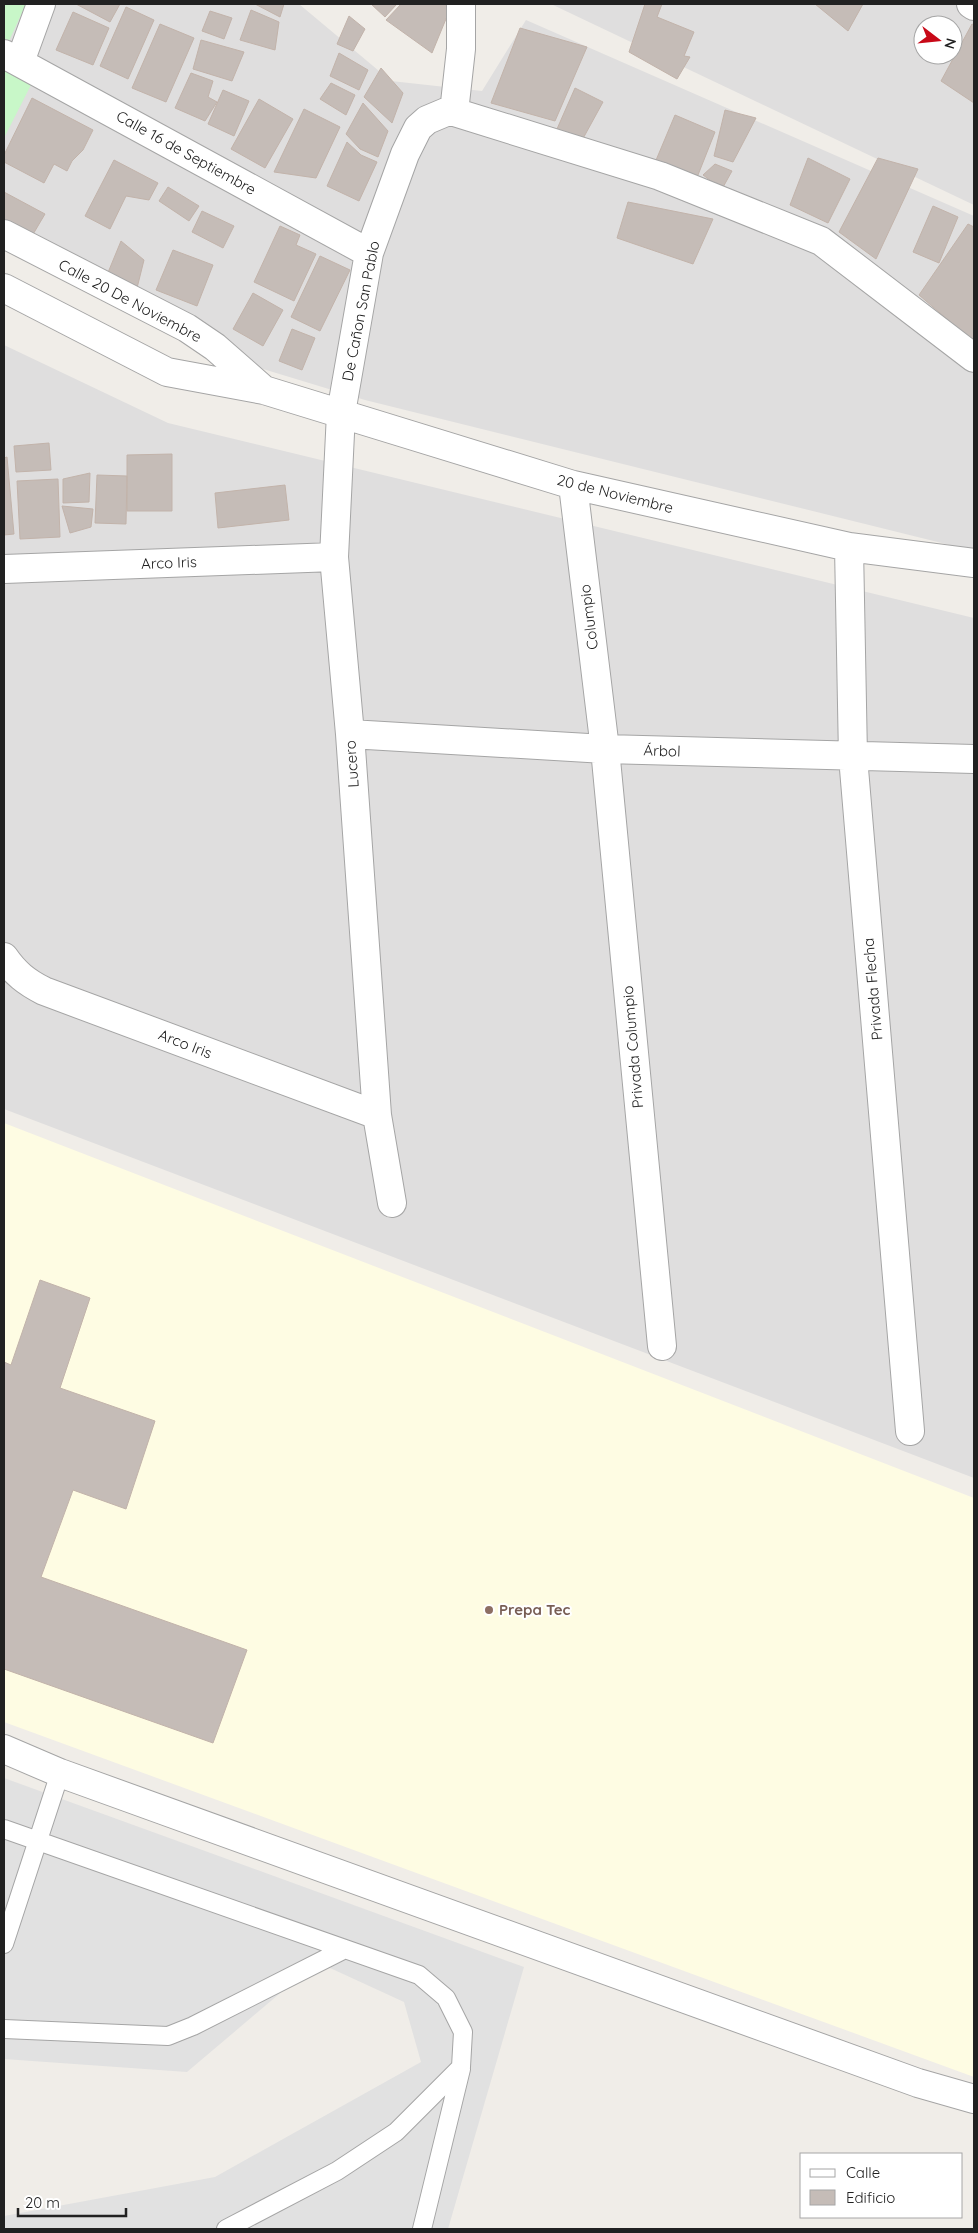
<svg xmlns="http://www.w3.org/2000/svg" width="978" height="2233" font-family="Quicksand,sans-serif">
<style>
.residential{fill:#dfdede;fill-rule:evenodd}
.education{fill:#fefce3}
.park{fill:#c8f7c8}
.parking{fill:#e1e1e1}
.building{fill:#c5bcb7;stroke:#c2b3aa}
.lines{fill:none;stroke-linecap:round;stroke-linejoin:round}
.service-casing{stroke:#a5a5a5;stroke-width:20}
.minor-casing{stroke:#a5a5a5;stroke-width:30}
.service{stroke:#fff;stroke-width:18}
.minor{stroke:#fff;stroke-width:28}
.education-dot{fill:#8d6e63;stroke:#fff;stroke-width:2}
.labels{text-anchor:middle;stroke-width:4;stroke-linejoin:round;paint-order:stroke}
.street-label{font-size:15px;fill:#212121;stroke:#fff}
.education-label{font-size:15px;font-weight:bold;fill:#785e54;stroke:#fff;text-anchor:start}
</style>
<rect width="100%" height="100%" fill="#f0ede8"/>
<path class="residential" d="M4 4H299L391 81 482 91 526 20 974 216V551L365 400 220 356 4 244Z
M551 4H974V205ZM923 25H953V55H923Z
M4 345 168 423 974 618V1478L4 1109Z"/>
<path class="education" d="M4 1123 974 1498V2077L4 1722Z"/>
<path class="park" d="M4 4H26L9 41 4 38Z
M4 67 33 81 4 138Z"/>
<path class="parking" d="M4 1778 524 1967 448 2229H4V2216L215 2177 421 2062 404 2002 317 1962 187 2072 4 2059Z"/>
<path class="building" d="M76 4H120L110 22Z
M255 4H284L280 17Z
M371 4H397L385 17Z
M401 4H446L448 14 432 53 386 20Z
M645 4H662L657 17 694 32 684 56 690 57 677 79 629 52Z
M815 4H863L848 31Z
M126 7 154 20 128 79 100 66Z
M251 10 279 22 275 50 240 40Z
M210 11 232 18 224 39 202 31Z
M73 12 109 28 93 65 56 50Z
M349 16 365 29 353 51 337 44Z
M160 24 194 38 166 102 132 88Z
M972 24 974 25V103L941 81Z
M520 28 587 47 555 121 491 103Z
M201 40 244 52 232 81 193 69Z
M339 53 368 70 359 90 330 76Z
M381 68 403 93 392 123 364 97Z
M191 73 213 81 208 97 217 102 205 121 175 108Z
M331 83 355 95 346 115 320 99Z
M575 88 603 102 580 144 557 129Z
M223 90 249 101 234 136 208 124Z
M32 98 93 130 83 150 72 161 67 171 54 164 44 183 4 162V155Z
M259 99 293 119 265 168 231 149Z
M363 103 388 131 378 157 360 149 346 134Z
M304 109 340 127 316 178 274 172Z
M725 110 756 118 733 162 714 156Z
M675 115 715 132 696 180 654 165Z
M347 142 361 155 377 162 359 201 327 186Z
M808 158 850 179 828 223 790 205Z
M878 158 918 169 876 259 839 232Z
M114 160 158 183 149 200 126 196 110 229 85 216Z
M715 164 732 171 722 189 703 175Z
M168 187 199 206 189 221 159 201Z
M4 192 45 214 32 236 4 224Z
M628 202 713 219 693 264 617 238Z
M933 206 958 217 939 263 913 252Z
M202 211 234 226 223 248 192 232Z
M968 224 974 227V342L919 295Z
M280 226 300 235 296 245 316 254 294 301 254 282Z
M121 241 144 260 137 288 107 275Z
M173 250 213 265 197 306 156 290Z
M320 256 350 270 320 331 291 317Z
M253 293 283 310 263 346 233 329Z
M292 329 315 338 302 370 279 361Z
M49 443 51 470 16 472 14 446Z
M172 454V511H127V455Z
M7 457 14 534 4 535V458Z
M90 473 89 502 63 503V479Z
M97 475 127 476 126 524 95 523Z
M58 479 60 537 20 539 17 481Z
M285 485 289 520 218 528 215 493Z
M62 506 93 509 91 527 70 533Z
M40 1280 90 1298 60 1388 155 1421 126 1509 73 1490 41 1577 247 1650 213 1743 4 1669V1362L11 1365Z"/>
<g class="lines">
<g class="service-casing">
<path id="service" d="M4 1829 419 1975 446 1998 463 2032 461 2067 396 2132 337 2171 226 2229
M4 1944 60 1773
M4 2029 168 2036 193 2026 345 1949
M422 2229 461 2069"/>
</g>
<g class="minor-casing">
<path id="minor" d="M971 4 974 6
M4 54 369 253
M20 62 41 4
M454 112 461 49V4
M4 234 187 328 215 347 264 390
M4 288 167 372 264 390 573 485 849 547 974 563
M573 485 605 749 662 1346
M849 547 853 757 910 1431
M4 569 334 557
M350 734 605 749 974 759
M4 957C15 973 26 982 44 991L377 1115
M392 1203 377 1115 350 734 334 557 341 413 369 253 405 154 418 128 427 120 446 112H454L660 176 821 241 974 358
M4 1749 60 1773 918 2083 974 2099"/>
</g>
<use href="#service" class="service"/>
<use href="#minor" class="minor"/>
</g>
<circle class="education-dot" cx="489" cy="1610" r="5"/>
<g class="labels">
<g class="street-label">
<text transform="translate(186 153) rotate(29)" y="5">Calle 16 de Septiembre</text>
<text transform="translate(130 301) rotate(28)" y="5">Calle 20 De Noviembre</text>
<text transform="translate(361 311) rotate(-79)" y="5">De Cañon San Pablo</text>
<text transform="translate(615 494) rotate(14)" y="5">20 de Noviembre</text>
<text transform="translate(169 563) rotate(-2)" y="5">Arco Iris</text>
<text transform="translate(589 617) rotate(-97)" y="5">Columpio</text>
<text transform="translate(662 751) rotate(2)" y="5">Árbol</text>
<text transform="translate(352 764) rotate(-94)" y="5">Lucero</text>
<text transform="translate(873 989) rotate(-95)" y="5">Privada Flecha</text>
<text transform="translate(185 1044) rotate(21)" y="5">Arco Iris</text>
<text transform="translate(633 1047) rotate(-95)" y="5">Privada Columpio</text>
</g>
<g class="education-label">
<text x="499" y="1615">Prepa Tec</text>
</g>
</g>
<rect width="978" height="2233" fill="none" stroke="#212121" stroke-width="10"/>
<rect x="800" y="2153" width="162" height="65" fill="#ffffff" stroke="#a6a6a6"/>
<rect x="810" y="2169" width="25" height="8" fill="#ffffff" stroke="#a6a6a6"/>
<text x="846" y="2178" font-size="15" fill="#212121">Calle</text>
<rect x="810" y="2190" width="25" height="15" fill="#c5bcb7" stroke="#a6a6a6"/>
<text x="846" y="2203" font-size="15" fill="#212121">Edificio</text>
<g transform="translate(938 40) rotate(106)"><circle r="24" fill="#ffffff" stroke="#a6a6a6"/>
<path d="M0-4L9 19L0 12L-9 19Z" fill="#c80918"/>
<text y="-8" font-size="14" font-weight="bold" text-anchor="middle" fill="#212121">N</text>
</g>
<path d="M18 2208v8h108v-8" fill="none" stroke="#212121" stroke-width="2.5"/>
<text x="25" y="2208" font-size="15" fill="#212121" stroke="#ffffff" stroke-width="4" paint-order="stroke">20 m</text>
</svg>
